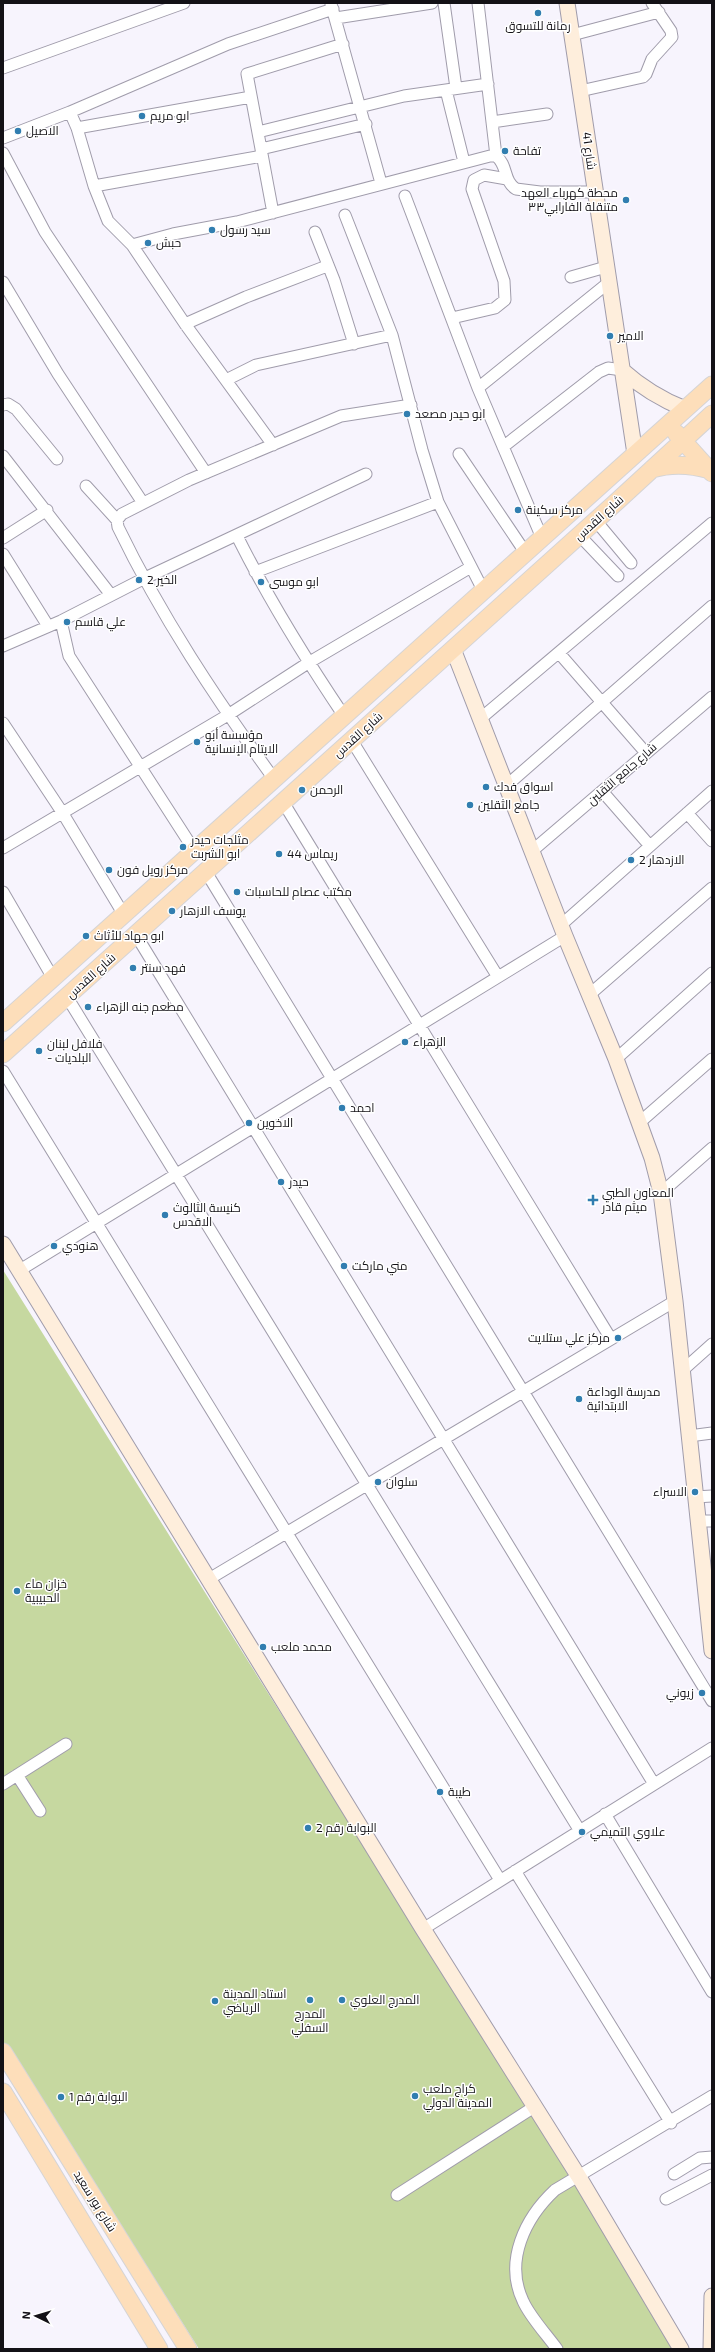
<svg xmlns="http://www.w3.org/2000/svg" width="715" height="2352" font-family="'Exo 2',Cairo,sans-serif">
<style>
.green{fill:#c6d8a0}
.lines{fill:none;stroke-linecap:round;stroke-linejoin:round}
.street-casing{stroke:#a09cab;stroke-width:13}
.secondary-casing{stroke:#a09cab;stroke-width:17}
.primary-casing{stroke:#d5d4d5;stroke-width:19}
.street{stroke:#fff;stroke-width:11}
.secondary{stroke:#feeedc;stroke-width:15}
.primary{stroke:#fddeba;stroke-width:17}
.poi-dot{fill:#317eb0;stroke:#fff;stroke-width:1.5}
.labels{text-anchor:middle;stroke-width:3;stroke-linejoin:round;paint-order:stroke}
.poi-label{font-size:12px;fill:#131116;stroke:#fff;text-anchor:start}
.street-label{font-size:12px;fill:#131116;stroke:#fff}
</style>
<rect width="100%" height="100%" fill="#f7f4fd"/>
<path class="green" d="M3 1270 679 2349H199L147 2267 21 2081 3 2052Z"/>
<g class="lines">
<g class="street-casing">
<path id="street" d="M444 3 456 88
M478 3 496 156
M331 4 381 183
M336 18 432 3
M572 35 659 12
M3 68 184 3
M446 90 464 162
M580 91 643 77 646 74 652 59 672 37 671 31 652 3
M70 112 77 128 94 186 108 221 132 245 185 324 273 445
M492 122 547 114
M77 128 251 97
M258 132 404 96 488 84
M3 138 70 112 228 44 333 9
M261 149 366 124
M3 153 45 232 206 473
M94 186 262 156
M405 196 478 388 542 538
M273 213 247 74 343 44
M345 215 392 335 422 450 438 502 483 590
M315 232 334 280 354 344
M132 245 173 234 237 222 490 156H496C508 165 503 181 516 189L540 192H595
M571 277 606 267
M3 282 58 374 143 503
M452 318 495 308 505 300 504 281 472 189 474 180 484 175 507 179
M185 324 246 297 327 266
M226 380 256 365 392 335
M478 388 608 283
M3 405 8 404 16 409 57 459
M503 447 599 372 608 368 622 370
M459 454 525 552
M3 456 111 595
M86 486 117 520 118 527C161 616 216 699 274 779
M117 520 122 514 189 480 341 416 411 405
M596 521 631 563
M237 536C268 598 305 658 344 716
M580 536 618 576
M3 538 47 510
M3 554 48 626
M255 572 438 502
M61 621 69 656 194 850
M3 646 61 621 143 579 366 474
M559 653 646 753
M480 719 712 523
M3 723 62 812 124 915
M352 741 498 977
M506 786 712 606
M602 791 650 846
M283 802 611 1339
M687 813 712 841
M3 848 228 715 308 663 471 567
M532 851 712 697
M206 872 712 1701
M3 892 53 978
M561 925 712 791
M136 935 654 1784
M589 995 712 888
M67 997 580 1831
M616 1059 712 973
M3 1071 500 1880
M640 1122 712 1059
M661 1193 712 1148
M20 1270 565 936
M683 1370 712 1344
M689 1436 712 1433
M695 1497 712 1496
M698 1521H712
M209 1579 675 1301
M17 1775 40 1811
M3 1784 66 1744
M605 1814 712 1992
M515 1871 671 2123
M423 1929 712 1748
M674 2174 700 2158 712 2157
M397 2195 534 2107
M666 2199 712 2175
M557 2349C547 2335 530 2317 523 2301 504 2261 525 2218 555 2190L712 2096"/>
</g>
<g class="secondary-casing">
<path id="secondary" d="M567 3 635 454
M622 370C641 387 660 399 685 409
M453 649 565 936 616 1059 652 1158 661 1193 675 1301 712 1651
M3 1244 423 1929 579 2177 681 2349
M711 2349 712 2296"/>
</g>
<g class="primary-casing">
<path id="primary" d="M676 433 712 473
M652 469C672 463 690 464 710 470
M3 1023 712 385
M3 1054 613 505 712 414
M3 2052 188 2349
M3 2092 159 2349"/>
</g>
<use href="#street" class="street"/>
<use href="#secondary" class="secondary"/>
<use href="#primary" class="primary"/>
</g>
<g class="poi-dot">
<circle cx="538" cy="13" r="4"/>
<circle cx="142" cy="116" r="4"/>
<circle cx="18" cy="131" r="4"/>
<circle cx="505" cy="151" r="4"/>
<circle cx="626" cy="200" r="4"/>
<circle cx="212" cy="230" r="4"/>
<circle cx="148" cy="243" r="4"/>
<circle cx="610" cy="336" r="4"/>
<circle cx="407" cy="414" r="4"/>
<circle cx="518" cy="510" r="4"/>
<circle cx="139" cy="580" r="4"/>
<circle cx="261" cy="582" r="4"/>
<circle cx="67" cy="622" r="4"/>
<circle cx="197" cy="742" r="4"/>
<circle cx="486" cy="787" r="4"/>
<circle cx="302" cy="790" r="4"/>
<circle cx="470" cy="805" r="4"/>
<circle cx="183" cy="847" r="4"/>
<circle cx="279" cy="854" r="4"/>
<circle cx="631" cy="860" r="4"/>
<circle cx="109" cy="870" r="4"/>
<circle cx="237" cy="892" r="4"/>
<circle cx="172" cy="911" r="4"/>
<circle cx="86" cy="936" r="4"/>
<circle cx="133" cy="968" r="4"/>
<circle cx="88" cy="1007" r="4"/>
<circle cx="405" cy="1042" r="4"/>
<circle cx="39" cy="1051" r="4"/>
<circle cx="342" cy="1108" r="4"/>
<circle cx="249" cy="1123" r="4"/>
<circle cx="281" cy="1182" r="4"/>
<path d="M591 1194h4v4h4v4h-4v4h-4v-4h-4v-4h4z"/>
<circle cx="165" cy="1215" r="4"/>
<circle cx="54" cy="1246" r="4"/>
<circle cx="344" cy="1266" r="4"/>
<circle cx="618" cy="1338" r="4"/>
<circle cx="579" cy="1399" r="4"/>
<circle cx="378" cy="1482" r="4"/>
<circle cx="695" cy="1492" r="4"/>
<circle cx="17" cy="1591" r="4"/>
<circle cx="263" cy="1647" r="4"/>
<circle cx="702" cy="1693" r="4"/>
<circle cx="440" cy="1792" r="4"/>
<circle cx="308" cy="1828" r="4"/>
<circle cx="582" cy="1832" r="4"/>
<circle cx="310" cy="2000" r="4"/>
<circle cx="342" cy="2000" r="4"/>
<circle cx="215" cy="2001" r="4"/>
<circle cx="415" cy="2096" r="4"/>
<circle cx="61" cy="2097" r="4"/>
</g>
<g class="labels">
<g class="poi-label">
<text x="538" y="30" text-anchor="middle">رمانة للتسوق</text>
<text x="150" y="120">ابو مريم</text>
<text x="26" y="135">الاصيل</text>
<text x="513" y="155">تفاحة</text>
<text x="618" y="197" text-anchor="end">محطة كهرباء العهد<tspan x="618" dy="14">متنقلة الفارابي٣٣</tspan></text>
<text x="220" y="234">سيد رسول</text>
<text x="156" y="247">حبش</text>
<text x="618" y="340">الامير</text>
<text x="415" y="418">ابو حيدر مصعد</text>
<text x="526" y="514">مركز سكينة</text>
<text x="147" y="584">الخير 2</text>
<text x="269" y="586">ابو موسى</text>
<text x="75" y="626">علي قاسم</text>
<text x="205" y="739">مؤسسة أبو<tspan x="205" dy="14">الايتام الإنسانية</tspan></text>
<text x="494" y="791">اسواق فدك</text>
<text x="310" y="794">الرحمن</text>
<text x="478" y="809">جامع الثقلين</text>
<text x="191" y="844">مثلجات حيدر<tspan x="191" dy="14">ابو الشربت</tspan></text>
<text x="287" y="858">ريماس 44</text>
<text x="639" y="864">الازدهار 2</text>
<text x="117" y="874">مركز رويل فون</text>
<text x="245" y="896">مكتب عصام للحاسبات</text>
<text x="180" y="915">يوسف الازهار</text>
<text x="94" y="940">ابو جهاد للأثاث</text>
<text x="141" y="972">فهد سنتر</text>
<text x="96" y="1011">مطعم جنه الزهراء</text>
<text x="413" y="1046">الزهراء</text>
<text x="47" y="1048">فلافل لبنان<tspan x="47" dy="14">- البلديات</tspan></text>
<text x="350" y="1112">احمد</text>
<text x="257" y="1127">الاخوين</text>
<text x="289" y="1186">حيدر</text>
<text x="602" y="1197">المعاون الطبي<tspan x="602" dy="14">ميثم قادر</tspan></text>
<text x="173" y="1212">كنيسة الثالوث<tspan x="173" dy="14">الاقدس</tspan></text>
<text x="62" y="1250">هنودي</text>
<text x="352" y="1270">مني ماركت</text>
<text x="610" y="1342" text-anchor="end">مركز علي ستلايت</text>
<text x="587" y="1396">مدرسة الوداعة<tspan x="587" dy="14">الابتدائية</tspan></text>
<text x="386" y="1486">سلوان</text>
<text x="687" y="1496" text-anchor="end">الاسراء</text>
<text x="25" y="1588">خزان ماء<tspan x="25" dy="14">الحبيبية</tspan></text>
<text x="271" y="1651">محمد ملعب</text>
<text x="694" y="1697" text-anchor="end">زيوني</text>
<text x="448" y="1796">طيبة</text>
<text x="316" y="1832">البوابة رقم 2</text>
<text x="590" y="1836">علاوي التميمي</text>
<text x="223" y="1998">استاد المدينة<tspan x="223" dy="14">الرياضي</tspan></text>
<text x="350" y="2004">المدرج العلوي</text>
<text x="310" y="2018" text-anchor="middle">المدرج<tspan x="310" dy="14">السفلي</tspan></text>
<text x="423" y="2093">كراج ملعب<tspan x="423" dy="14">المدينة الدولي</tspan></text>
<text x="69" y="2101">البوابة رقم 1</text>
</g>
<g class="street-label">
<text transform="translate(589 151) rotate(82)" y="4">شارع 41</text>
<text transform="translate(599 518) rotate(-42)" y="4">شارع القدس</text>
<text transform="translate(358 735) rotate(-42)" y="4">شارع القدس</text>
<text transform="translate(622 774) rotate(-41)" y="4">شارع جامع الثقلين</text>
<text transform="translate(91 976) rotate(-42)" y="4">شارع القدس</text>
<text transform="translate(95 2201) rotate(58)" y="4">شارع بور سعيد</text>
</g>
</g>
<rect width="715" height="2352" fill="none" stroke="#131116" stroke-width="8"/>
<g transform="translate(36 2316) rotate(275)" stroke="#ffffff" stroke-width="3" paint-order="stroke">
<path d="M0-3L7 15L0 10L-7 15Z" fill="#131116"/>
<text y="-6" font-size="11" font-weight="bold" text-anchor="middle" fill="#131116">N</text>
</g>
</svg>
